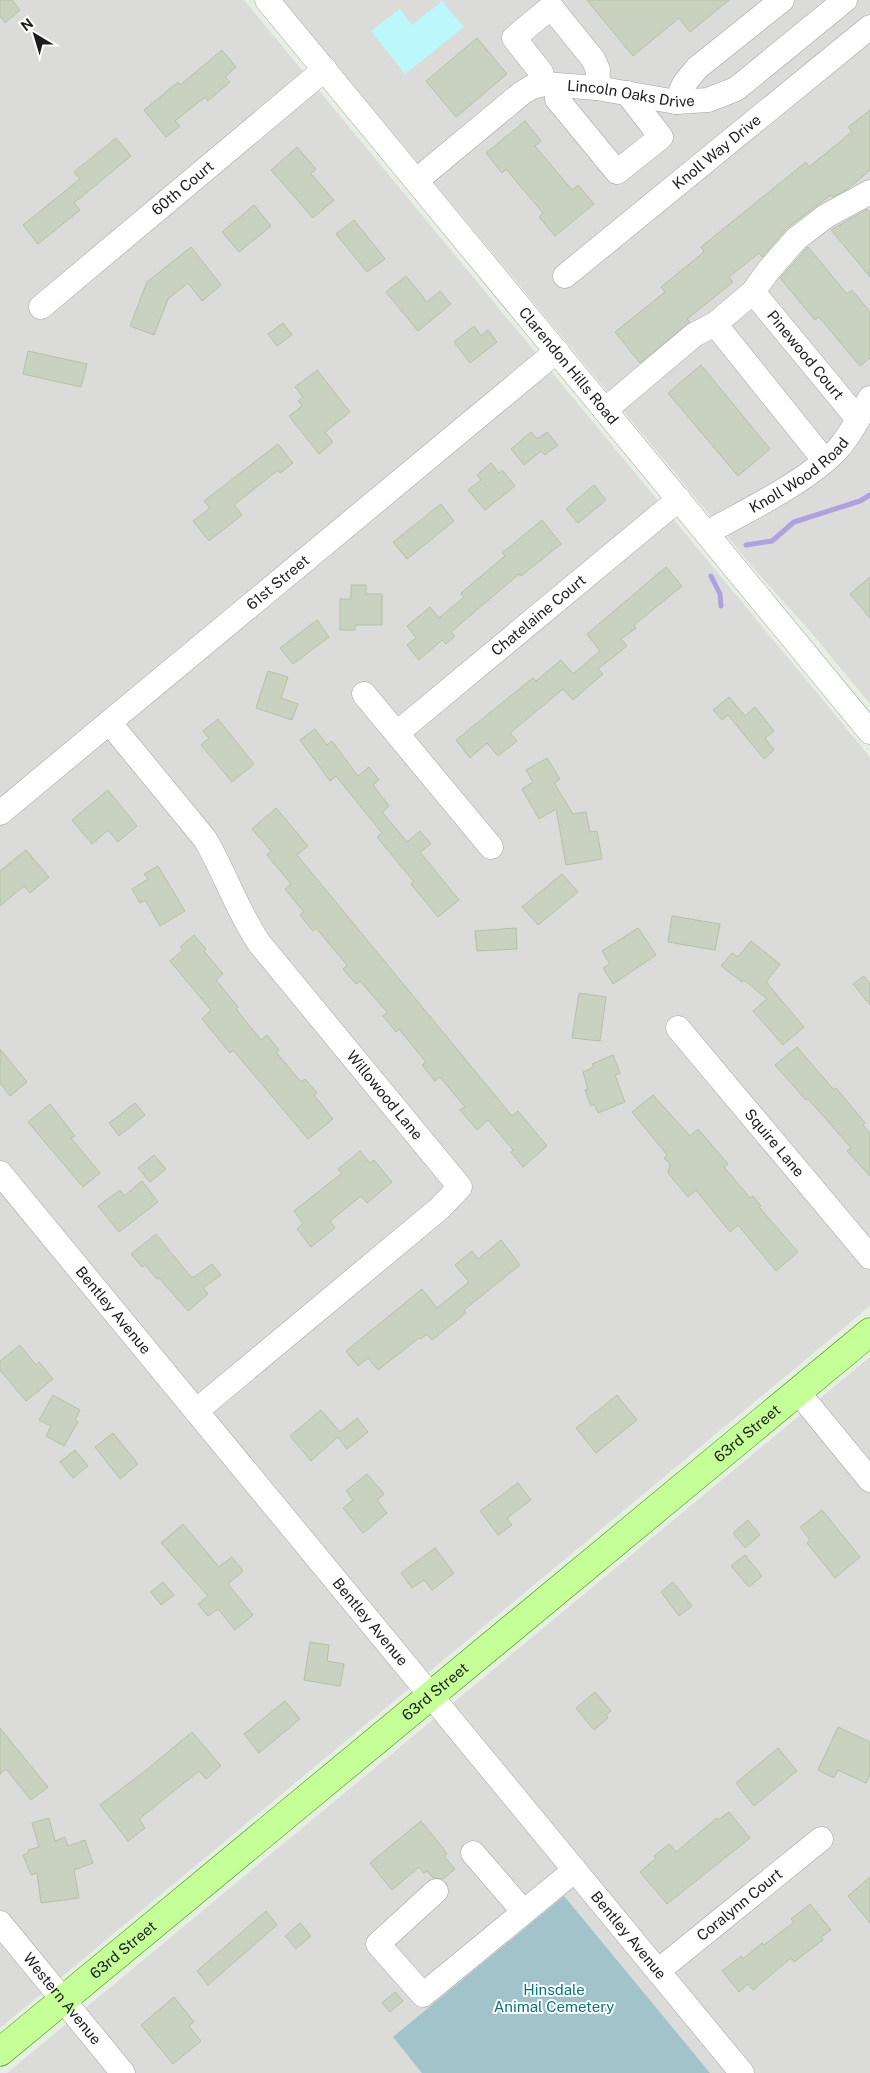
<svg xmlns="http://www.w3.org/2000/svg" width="870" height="2073" font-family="'Public Sans',sans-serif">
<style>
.residential{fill:#dbdbda}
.cemetery{fill:#a2c3c9}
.park{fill:#bcf7fc}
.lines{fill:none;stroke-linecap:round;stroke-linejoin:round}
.stream{stroke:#afa0df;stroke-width:5}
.building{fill:#c9d2c0;stroke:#b4c1a4}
.minor-casing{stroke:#a4a4a4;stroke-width:25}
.major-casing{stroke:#319600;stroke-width:29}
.minor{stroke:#fff;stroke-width:24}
.major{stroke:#c4ff97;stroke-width:28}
.labels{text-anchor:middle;stroke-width:4;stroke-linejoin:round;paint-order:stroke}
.street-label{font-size:15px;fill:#1d1d1d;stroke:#fff}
.park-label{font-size:15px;fill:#067680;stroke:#fff}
</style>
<rect width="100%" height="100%" fill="#e7efe2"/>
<path class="residential" d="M0 0H244L870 757V1306L0 2028Z
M283 0H870V704L810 631 756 571Z
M870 1357V2073H7Z"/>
<path class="cemetery" d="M564 1896 710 2073H422L393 2037Z"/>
<path class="park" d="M442 1 464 27 405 74 371 31 400 9 412 25Z"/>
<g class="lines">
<path class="stream" d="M746 545 772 541 794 522 860 501 870 495
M711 576 720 594 721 606"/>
</g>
<path class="building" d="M0 0H12L20 10 5 23 0 16Z
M587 0H729L690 32 679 18 633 56Z
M477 38 507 74 456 117 426 81Z
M222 50 236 67 225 77 230 82 208 101 205 97 175 121 180 126 166 137 144 110 178 82 180 85Z
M870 110V170L849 188 833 197 831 195 787 228 762 257 759 253 729 277 733 282 687 319 690 322 640 363 615 332 665 292 661 287 704 252 701 247 806 162 809 167 852 132 848 127Z
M525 121 541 141 535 146 572 190 578 185 594 204 555 236 539 217 543 213 506 169 502 173 486 153Z
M116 138 131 156 74 203 80 210 38 244 23 225 80 179 74 172Z
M297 147 316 169 311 174 334 200 313 218 271 170Z
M254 205 271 226 239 252 222 232Z
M867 209 870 212V277L831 230Z
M354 220 385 259 367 272 336 234Z
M191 247 221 285 202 301 188 283 168 299 154 335 130 326 147 282Z
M808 247 847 294 852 290 870 312V358L860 366 819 317 815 320 780 278Z
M406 276 427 302 440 291 451 304 418 331 386 292Z
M283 323 292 335 277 346 268 334Z
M474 326 481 336 488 330 497 342 470 363 454 342Z
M28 351 87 364 81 387 23 374Z
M701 365 770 449 738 476 668 393Z
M317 370 350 412 325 432 333 442 319 454 289 416 302 406 298 401 303 397 295 387Z
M531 432 537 439 547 432 558 445 545 455 541 451 524 465 511 449Z
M278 444 293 463 280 473 278 470 234 505 242 515 209 541 193 521 210 508 204 501Z
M491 463 499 473 502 470 515 486 485 510 468 490 481 480 477 475Z
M594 485 606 500 578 523 566 509Z
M441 504 454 521 407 559 393 542Z
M542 520 561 544 521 576 519 574 451 632 455 636 446 644 442 640 419 660 407 645 416 638 407 626 430 607 439 618 464 597 461 593 505 556 502 553Z
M666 567 682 586 634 625 636 628 621 639 627 646 598 669 603 674 573 700 563 689 510 733 517 741 498 756 487 743 470 758 456 740 533 678 536 681 561 660 573 674 600 651 587 634Z
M870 577V618L850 594Z
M351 585H366V594H382V625H355V630H340V599H351Z
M317 620 329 637 293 664 280 648Z
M268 671 288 677 281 698 298 704 292 720 256 708Z
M729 697 745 716 755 707 774 731 765 738 774 750 764 759 728 715 722 720 713 710Z
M218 719 254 764 232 782 201 745 209 738 203 731Z
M315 729 327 745 332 741 358 776 369 767 379 780 373 785 389 806 382 812 407 842 420 831 431 844 420 852 459 900 438 917 411 884 414 882 377 837 382 833 336 776 330 781 300 740Z
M547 758 560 779 554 783 573 814 586 812 590 832 597 831 602 859 566 865 556 809 539 819 522 789 533 782 526 770Z
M108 790 137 826 118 842 108 830 92 844 72 820Z
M276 808 308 846 297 855 512 1116 518 1111 547 1146 523 1167 511 1152 513 1150 488 1120 477 1130 460 1110 465 1107 440 1077 435 1081 422 1065 426 1062 399 1029 396 1032 383 1016 387 1012 360 981 356 984 343 969 347 965 316 928 313 931 300 915 304 912 285 889 291 884 267 855 271 851 252 829Z
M26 850 49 877 30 893 24 886 0 906V871Z
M158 866 185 911 160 926 145 900 140 903 132 889 148 879 144 874Z
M562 874 578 892 538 925 522 907Z
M672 916 720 924 715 950 668 942Z
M516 928 517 949 477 951 475 931Z
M638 928 656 955 613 984 603 968 610 964 602 951Z
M194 935 206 949 204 951 223 974 216 980 238 1007 236 1009 261 1040 267 1035 279 1050 276 1052 301 1082 305 1079 317 1093 314 1095 333 1119 308 1139 233 1050 230 1053 202 1019 211 1010 170 961 183 950 180 947Z
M751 941 780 964 766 982 804 1027 783 1045 753 1011 767 999 744 980 742 982 721 966 732 953 738 957Z
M864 976 870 984V1005L853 984Z
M579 993 606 997 600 1041 572 1038Z
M797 1047 834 1090 836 1088 865 1123 863 1125 870 1133V1176L847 1151 851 1148 826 1119 807 1098 806 1100 775 1065Z
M0 1049 27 1082 10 1096 0 1083Z
M613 1055 620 1073 615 1075 625 1102 598 1113 594 1104 591 1106 585 1090 588 1089 583 1072 594 1067 592 1064Z
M653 1095 690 1136 698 1129 728 1164 724 1167 750 1198 753 1196 761 1206 759 1207 798 1252 776 1271 738 1225 730 1232 696 1190 688 1197 668 1173 670 1164 664 1158 667 1155 632 1112Z
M135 1103 145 1115 119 1136 109 1123Z
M50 1104 75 1136 71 1138 100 1173 83 1187 28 1122Z
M360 1151 370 1163 374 1160 392 1182 367 1203 361 1196 330 1221 335 1228 311 1247 297 1229 303 1223 294 1211 342 1173 338 1169Z
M154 1155 166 1169 150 1182 138 1168Z
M142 1181 158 1202 119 1232 98 1206 120 1190 124 1196Z
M156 1234 191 1277H194L212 1264 221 1275 203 1288 208 1294 188 1311 158 1277 157 1279 145 1265 142 1267 131 1254Z
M501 1240 520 1265 464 1310 466 1313 432 1340 427 1334 421 1339 419 1338 378 1370 368 1358 358 1366 346 1351 422 1289 437 1308 469 1282 455 1265 472 1251 478 1259Z
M20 1345 36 1365 39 1362 53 1379 26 1401 0 1370V1361Z
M53 1395 80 1410 75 1420 78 1422 64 1446 46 1436 51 1426 39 1420Z
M617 1395 637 1420 596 1453 576 1428Z
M321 1410 340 1432 357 1418 368 1432 347 1449 338 1437 311 1461 290 1436Z
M113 1433 138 1464 120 1479 95 1447Z
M75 1450 88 1466 73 1478 60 1462Z
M367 1474 384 1494 377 1500 387 1513 363 1533 343 1508 353 1500 346 1491Z
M518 1483 531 1500 507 1518 512 1525 498 1535 480 1511Z
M822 1510 860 1557 835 1578 807 1543 810 1540 800 1527Z
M748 1520 760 1535 745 1548 733 1533Z
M183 1524 219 1567 232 1557 243 1571 228 1584 253 1615 235 1630 218 1609 208 1616 198 1604 208 1596 161 1543Z
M435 1548 454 1573 432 1590 424 1580 412 1588 401 1573Z
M745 1555 762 1576 749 1587 731 1566Z
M163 1582 174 1595 161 1605 151 1592Z
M673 1582 692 1606 679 1616 661 1592Z
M310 1642 329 1645 327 1661 344 1664 340 1686 304 1680Z
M595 1692 611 1711 606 1715 608 1718 594 1730 576 1708Z
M285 1701 300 1719 259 1753 244 1734Z
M838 1727 870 1742V1774L866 1783 838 1770 834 1778 818 1770Z
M0 1728 48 1787 31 1800 6 1769 0 1774Z
M192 1732 221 1766 206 1779 199 1771 139 1819 145 1828 128 1841 100 1805 145 1771Z
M778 1748 797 1771 754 1806 736 1783Z
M729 1812 750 1838 667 1904 640 1872 656 1858 654 1856 669 1844 676 1852 717 1818 718 1820Z
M49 1818 55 1841 65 1837 68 1846 85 1840 93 1863 74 1870 79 1898 41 1903 37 1873 31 1875 23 1855 28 1853V1850L39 1847 32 1823Z
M421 1821 443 1848 447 1854 444 1856 455 1869 443 1879 433 1878 427 1871 424 1873 419 1867 392 1890 370 1863Z
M870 1877V1923L848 1896Z
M810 1904 831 1930 821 1937 823 1940 794 1962 791 1958 753 1990 748 1984 739 1992 722 1971 741 1956 743 1959 762 1943 764 1945 794 1922 791 1919Z
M266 1911 277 1925 208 1985 197 1971Z
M300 1923 311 1936 296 1949 285 1936Z
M395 1992 403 2001 390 2012 382 2003Z
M174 1997 194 2022 189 2026 201 2041 173 2064 141 2025Z"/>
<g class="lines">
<g class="minor-casing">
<g id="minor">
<path id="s1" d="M267 0 870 732"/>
<path d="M544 84 541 72 514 38 551 7 593 59 598 70 597 88"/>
<path d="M558 86 557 99 617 172 661 137 627 93"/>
<path d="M676 102 684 84 697 68 782 0"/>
<path id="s2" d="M417 180 522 93 532 87 544 84 597 88 676 102 708 100 736 89 845 0"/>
<path id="s3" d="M565 276 870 27"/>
<path id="s4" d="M753 292 858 419"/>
<path id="s5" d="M41 307 325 69"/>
<path d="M605 410 694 335 715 324"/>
<path d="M825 461 715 324 753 292 768 271 796 239 826 216 870 192"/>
<path id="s6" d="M707 533C747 510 805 483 837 450 851 435 860 415 870 398"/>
<path d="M364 694 491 847"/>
<path id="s7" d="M109 722 205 839C225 873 237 910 259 943L460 1187 440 1208 196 1411"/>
<path id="s8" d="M397 733 679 499"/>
<path id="s9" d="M0 813 557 351"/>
<path id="s10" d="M678 1028 870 1257"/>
<path id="s11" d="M0 1173 742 2073"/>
<path d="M798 1392 870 1480"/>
<path d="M473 1853 524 1912"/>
<path d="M436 1891 378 1944 423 1995 575 1870"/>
<path id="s12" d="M0 1923 123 2073"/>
<path id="s13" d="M658 1971 821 1839"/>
</g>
</g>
<g class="major-casing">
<g id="major">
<path id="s14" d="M0 2052 870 1332"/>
</g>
</g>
<use href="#minor" class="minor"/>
<use href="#major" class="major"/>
</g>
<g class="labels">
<g class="street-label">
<text dy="5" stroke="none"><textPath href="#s2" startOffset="248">Lincoln Oaks Drive</textPath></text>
<text dy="5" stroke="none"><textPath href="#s3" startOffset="196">Knoll Way Drive</textPath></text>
<text dy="5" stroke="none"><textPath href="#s5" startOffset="185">60th Court</textPath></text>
<text dy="5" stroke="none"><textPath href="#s4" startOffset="82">Pinewood Court</textPath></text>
<text dy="5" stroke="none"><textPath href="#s1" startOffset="474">Clarendon Hills Road</textPath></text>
<text dy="5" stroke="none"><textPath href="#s6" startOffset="109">Knoll Wood Road</textPath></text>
<text dy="5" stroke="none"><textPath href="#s9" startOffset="361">61st Street</textPath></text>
<text dy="5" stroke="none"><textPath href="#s8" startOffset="184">Chatelaine Court</textPath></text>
<text dy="5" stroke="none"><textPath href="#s7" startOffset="466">Willowood Lane</textPath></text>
<text dy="5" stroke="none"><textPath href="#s10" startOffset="150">Squire Lane</textPath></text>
<text dy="5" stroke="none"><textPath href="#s11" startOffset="178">Bentley Avenue</textPath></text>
<text dy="5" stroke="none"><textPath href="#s14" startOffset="970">63rd Street</textPath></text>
<text dy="5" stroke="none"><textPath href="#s11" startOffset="582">Bentley Avenue</textPath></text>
<text dy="5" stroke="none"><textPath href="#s14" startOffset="565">63rd Street</textPath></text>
<text dy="5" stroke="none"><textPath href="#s13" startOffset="105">Coralynn Court</textPath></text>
<text dy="5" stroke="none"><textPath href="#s11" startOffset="988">Bentley Avenue</textPath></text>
<text dy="5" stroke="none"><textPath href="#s14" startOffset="160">63rd Street</textPath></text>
<text dy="5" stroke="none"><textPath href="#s12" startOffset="98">Western Avenue</textPath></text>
</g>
<g class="park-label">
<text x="554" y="1995">Hinsdale<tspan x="554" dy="17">Animal Cemetery</tspan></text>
</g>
</g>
<g transform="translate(35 35) rotate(322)" stroke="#ffffff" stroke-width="4" paint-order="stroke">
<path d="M0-4L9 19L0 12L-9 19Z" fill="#1d1d1d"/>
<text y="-8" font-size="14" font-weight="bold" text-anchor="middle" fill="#1d1d1d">N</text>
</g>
</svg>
